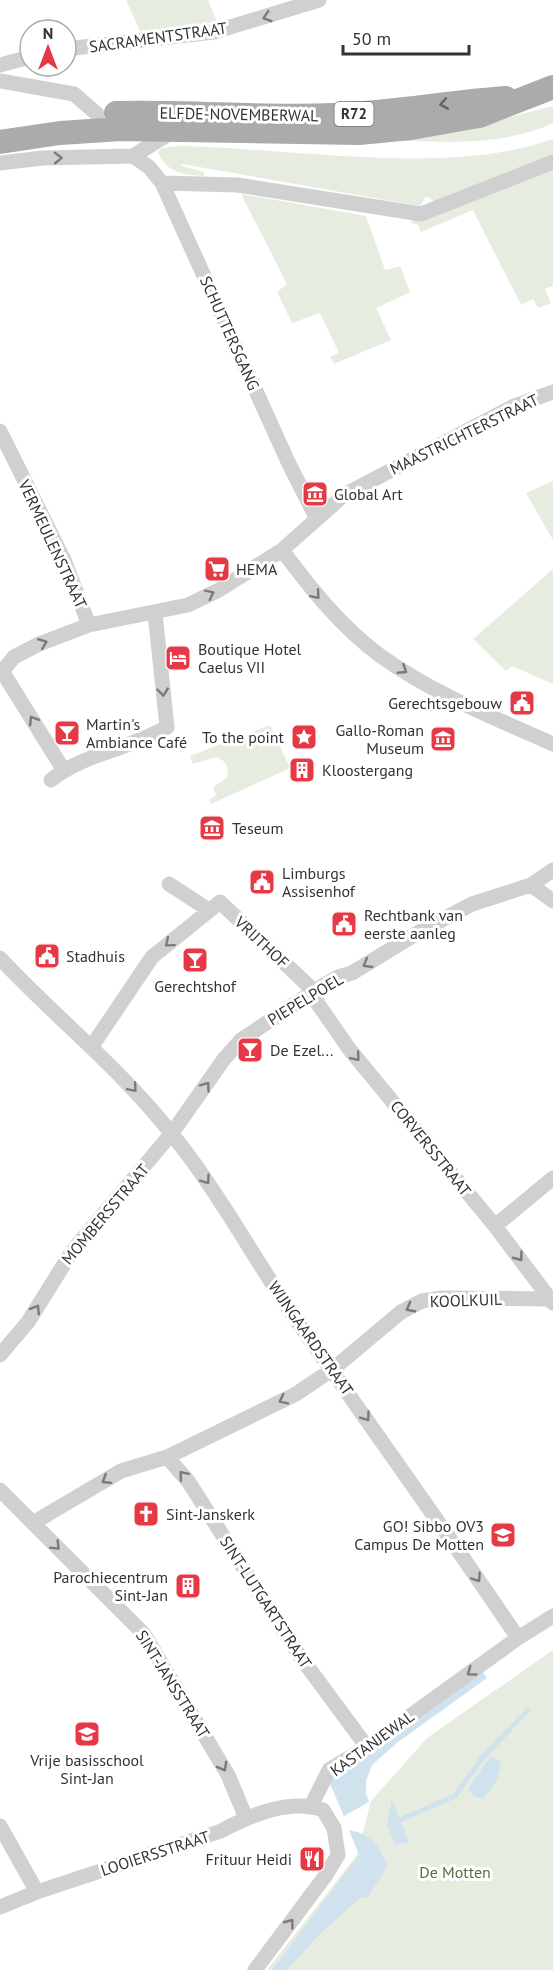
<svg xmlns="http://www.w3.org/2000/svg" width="553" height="1970" font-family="'PT Sans',sans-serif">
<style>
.green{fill:#e6ecdf}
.water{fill:#cfe2ee}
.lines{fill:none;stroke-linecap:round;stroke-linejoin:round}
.stream{stroke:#cfe2ee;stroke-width:5}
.minor{stroke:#d0d0d0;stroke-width:15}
.primary{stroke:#ababab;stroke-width:24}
.oneway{stroke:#7a7a7a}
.oneway2{stroke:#636363}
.labels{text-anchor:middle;stroke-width:6;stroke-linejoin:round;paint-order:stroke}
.shield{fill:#fff;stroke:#707070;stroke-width:1.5}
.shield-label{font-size:15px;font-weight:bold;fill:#333}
.street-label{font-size:16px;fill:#333;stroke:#fff}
.poi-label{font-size:16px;fill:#333;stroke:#fff;text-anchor:start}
.park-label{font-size:16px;fill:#56703f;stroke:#fff}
</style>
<rect width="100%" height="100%" fill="#fff"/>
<path class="green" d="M126 0H208L217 22 141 33Z
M553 106V123C500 148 437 141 381 140L455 131Z
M553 139V156L435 202 426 196 420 206 182 164V166L204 172V176C183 175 167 173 158 152L162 148 180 146C292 148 448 177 553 139Z
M553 166V286L545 289 551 303 538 308 533 299 521 305 473 210 421 232 418 225 409 222Z
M241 194 366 216 385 270 400 266 410 292 376 308 391 340 334 364 330 357 339 353 320 313 292 323 277 292 287 284Z
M553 481V540L526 493Z
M553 569V684L512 666 506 671 473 639Z
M270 725 290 768 211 804 209 800 216 795 213 787 227 778C229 767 227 762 217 757L193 764 190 756Z
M553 1650V1970H267L357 1855 371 1801 427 1738Z"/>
<path class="water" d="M481 1670 487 1678 398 1742 372 1765 366 1781V1793L369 1802 344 1816 330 1784 331 1777Z
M490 1757 496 1758 501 1763C500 1778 492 1788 483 1799L473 1796 468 1789Z
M392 1799 409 1842 395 1845 387 1824Z
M349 1830C369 1833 382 1847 387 1867L367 1898 361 1897 320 1934 287 1970H272L359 1855Z"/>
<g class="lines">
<path class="stream" d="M400 1820 455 1796 482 1758 528 1710"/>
<path class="minor" d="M66 49 214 32 319 0
M0 65 30 57
M0 81 74 94 97 114
M133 156 149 167 162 183 289 464 317 519
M0 163 43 158 133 156 175 130
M162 183 238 185 421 214 553 162
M0 431 64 560 89 625
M282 550C311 589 342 628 382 657 434 694 495 718 553 744
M2 671 63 769
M0 674 14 657 39 644 89 625 188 605 219 590 282 550 344 495 514 406 553 392
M51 780C84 753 131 749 167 727L155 613
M169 884 209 910
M531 885 553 901
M0 958C56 1018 120 1068 171 1133 219 1192 254 1259 297 1321 371 1427 446 1531 518 1638
M314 991 318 1004 350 1050 495 1226 553 1303
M92 1046 152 957 220 902 314 991
M495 1226 553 1178
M0 1355 28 1322 73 1250 172 1133 224 1059 241 1040 314 991 338 977 352 973 419 932 472 904 531 885 553 870
M167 1457 188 1481 299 1655 367 1747
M0 1490 144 1634 228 1775 246 1818
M33 1523 121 1471 167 1457 296 1394 333 1369 401 1312 422 1301 442 1298 553 1299
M311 1806 329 1770 367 1747 518 1638 553 1616
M0 1826 37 1892
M0 1907 37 1892 221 1831C251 1815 290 1798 323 1810L334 1828 338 1855 326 1875 255 1970"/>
<path class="primary" d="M116 113C188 111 260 118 332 115 391 113 448 102 506 98
M0 142 60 133 121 129 359 133 411 128 479 116 553 87"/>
</g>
<defs><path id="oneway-chevron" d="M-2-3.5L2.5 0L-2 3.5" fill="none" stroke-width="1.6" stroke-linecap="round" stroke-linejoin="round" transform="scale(1.5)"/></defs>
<g class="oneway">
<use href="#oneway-chevron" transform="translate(267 17) rotate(163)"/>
<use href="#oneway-chevron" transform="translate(58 158) rotate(-1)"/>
<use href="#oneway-chevron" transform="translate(210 594) rotate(-26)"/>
<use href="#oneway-chevron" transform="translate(316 595) rotate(49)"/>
<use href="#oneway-chevron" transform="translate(43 643) rotate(-22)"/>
<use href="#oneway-chevron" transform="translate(403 670) rotate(33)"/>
<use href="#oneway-chevron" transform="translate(163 692) rotate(84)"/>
<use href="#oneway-chevron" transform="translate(33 720) rotate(-122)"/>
<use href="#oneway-chevron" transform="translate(169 943) rotate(140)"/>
<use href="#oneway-chevron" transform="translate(367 964) rotate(149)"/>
<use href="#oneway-chevron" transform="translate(356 1057) rotate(50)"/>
<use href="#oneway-chevron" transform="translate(206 1086) rotate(-54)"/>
<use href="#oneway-chevron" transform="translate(133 1088) rotate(49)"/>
<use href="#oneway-chevron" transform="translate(206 1180) rotate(54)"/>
<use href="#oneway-chevron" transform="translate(519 1257) rotate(53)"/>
<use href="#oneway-chevron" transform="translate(410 1308) rotate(152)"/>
<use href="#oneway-chevron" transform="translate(36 1309) rotate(-58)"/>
<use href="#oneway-chevron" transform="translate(283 1400) rotate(154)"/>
<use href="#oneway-chevron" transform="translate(366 1417) rotate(55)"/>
<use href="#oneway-chevron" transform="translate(183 1475) rotate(-131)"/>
<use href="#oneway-chevron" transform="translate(106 1480) rotate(148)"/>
<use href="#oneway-chevron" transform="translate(56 1546) rotate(45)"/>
<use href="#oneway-chevron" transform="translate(477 1578) rotate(56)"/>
<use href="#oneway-chevron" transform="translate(471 1672) rotate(144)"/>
<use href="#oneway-chevron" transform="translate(223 1767) rotate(61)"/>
<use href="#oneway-chevron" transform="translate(290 1923) rotate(-53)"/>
</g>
<use class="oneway2" href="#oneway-chevron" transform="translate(444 104) rotate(170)"/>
<defs>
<g id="museum-square" transform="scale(1.35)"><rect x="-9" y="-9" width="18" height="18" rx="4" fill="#e63946" stroke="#fff"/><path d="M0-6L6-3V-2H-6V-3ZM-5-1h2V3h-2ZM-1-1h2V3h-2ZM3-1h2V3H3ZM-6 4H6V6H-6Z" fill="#fff"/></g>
<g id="supermarket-square" transform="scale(1.35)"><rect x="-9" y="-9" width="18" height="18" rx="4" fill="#e63946" stroke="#fff"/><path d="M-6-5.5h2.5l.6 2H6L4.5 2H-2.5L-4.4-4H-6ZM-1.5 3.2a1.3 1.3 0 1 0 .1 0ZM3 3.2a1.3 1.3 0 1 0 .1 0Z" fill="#fff"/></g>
<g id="hotel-square" transform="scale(1.35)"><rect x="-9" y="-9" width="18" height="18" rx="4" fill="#e63946" stroke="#fff"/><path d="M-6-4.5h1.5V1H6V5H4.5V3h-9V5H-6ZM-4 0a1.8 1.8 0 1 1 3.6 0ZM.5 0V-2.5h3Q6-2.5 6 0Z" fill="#fff"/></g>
<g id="civic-square" transform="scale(1.35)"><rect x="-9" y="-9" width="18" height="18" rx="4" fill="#e63946" stroke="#fff"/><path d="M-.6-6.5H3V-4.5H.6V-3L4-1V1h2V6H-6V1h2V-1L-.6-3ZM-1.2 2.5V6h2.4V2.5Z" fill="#fff"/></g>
<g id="bar-square" transform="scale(1.35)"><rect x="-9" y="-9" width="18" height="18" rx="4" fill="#e63946" stroke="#fff"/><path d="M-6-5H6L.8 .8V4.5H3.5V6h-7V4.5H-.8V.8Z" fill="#fff"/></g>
<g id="sight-square" transform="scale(1.35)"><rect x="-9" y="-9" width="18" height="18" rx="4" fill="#e63946" stroke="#fff"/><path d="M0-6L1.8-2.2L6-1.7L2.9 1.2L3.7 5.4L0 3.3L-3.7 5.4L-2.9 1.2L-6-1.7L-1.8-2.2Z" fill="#fff"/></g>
<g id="building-square" transform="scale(1.35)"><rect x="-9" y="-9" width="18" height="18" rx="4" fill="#e63946" stroke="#fff"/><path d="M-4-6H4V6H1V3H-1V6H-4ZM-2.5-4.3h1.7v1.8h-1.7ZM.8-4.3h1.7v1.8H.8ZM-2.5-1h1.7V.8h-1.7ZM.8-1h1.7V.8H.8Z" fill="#fff"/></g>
<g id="church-square" transform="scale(1.35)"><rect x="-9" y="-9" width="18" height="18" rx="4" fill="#e63946" stroke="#fff"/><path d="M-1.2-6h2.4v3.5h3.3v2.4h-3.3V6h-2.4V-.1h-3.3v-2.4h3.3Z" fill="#fff"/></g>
<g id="school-square" transform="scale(1.35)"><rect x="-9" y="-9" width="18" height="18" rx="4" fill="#e63946" stroke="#fff"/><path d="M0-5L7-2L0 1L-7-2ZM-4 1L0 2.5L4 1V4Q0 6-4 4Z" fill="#fff"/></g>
<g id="restaurant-square" transform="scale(1.35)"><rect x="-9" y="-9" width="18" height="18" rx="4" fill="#e63946" stroke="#fff"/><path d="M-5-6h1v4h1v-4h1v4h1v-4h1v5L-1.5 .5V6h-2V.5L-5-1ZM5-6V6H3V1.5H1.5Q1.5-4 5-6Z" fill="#fff"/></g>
</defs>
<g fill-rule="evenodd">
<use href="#museum-square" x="315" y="494"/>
<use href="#supermarket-square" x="217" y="569"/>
<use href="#hotel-square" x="178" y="658"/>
<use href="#civic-square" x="522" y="703"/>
<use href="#bar-square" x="67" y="733"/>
<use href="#sight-square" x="304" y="737"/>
<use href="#museum-square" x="443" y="739"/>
<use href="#building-square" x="302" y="770"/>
<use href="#museum-square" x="212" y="828"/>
<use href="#civic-square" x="262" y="882"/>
<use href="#civic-square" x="344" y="924"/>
<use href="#civic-square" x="47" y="956"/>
<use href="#bar-square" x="195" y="960"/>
<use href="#bar-square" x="250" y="1050"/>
<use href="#church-square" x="146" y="1514"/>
<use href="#school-square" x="503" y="1535"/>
<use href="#building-square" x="188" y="1586"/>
<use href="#school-square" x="87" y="1734"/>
<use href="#restaurant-square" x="312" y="1859"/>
</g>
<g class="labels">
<rect class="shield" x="334.5" y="102" width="39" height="24" rx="4.5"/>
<g class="shield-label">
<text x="354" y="119">R72</text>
</g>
<g class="street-label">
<text transform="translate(158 37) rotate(-8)" y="6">SACRAMENTSTRAAT</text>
<text transform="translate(239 114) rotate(1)" y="6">ELFDE-NOVEMBERWAL</text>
<text transform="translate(230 333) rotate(66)" y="6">SCHUTTERSGANG</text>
<text transform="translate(464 434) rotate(-26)" y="6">MAASTRICHTERSTRAAT</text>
<text transform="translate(53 544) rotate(65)" y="6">VERMEULENSTRAAT</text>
<text transform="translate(262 942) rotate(43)" y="6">VRIJTHOF</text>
<text transform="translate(305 999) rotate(-31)" y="6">PIEPELPOEL</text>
<text transform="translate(431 1148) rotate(51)" y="6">CORVERSSTRAAT</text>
<text transform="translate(105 1214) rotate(-50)" y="6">MOMBERSSTRAAT</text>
<text transform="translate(466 1300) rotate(-2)" y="6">KOOLKUIL</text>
<text transform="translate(311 1338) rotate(55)" y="6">WIJNGAARDSTRAAT</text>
<text transform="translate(266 1602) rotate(57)" y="6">SINT-LUTGARTSTRAAT</text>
<text transform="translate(173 1684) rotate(58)" y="6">SINT-JANSSTRAAT</text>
<text transform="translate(372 1743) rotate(-36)" y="6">KASTANJEWAL</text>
<text transform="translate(155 1853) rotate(-18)" y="6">LOOIERSSTRAAT</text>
</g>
<g class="poi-label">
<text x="334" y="500">Global Art</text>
<text x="236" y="575">HEMA</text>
<text x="198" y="655">Boutique Hotel<tspan x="198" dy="18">Caelus VII</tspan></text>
<text x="502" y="709" text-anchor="end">Gerechtsgebouw</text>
<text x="86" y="730">Martin's<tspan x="86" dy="18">Ambiance Café</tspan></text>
<text x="424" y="736" text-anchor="end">Gallo-Roman<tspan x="424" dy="18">Museum</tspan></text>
<text x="284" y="743" text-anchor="end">To the point</text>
<text x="322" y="776">Kloostergang</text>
<text x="232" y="834">Teseum</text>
<text x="282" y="879">Limburgs<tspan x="282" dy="18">Assisenhof</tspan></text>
<text x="364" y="921">Rechtbank van<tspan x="364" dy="18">eerste aanleg</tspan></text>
<text x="66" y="962">Stadhuis</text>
<text x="195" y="992" text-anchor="middle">Gerechtshof</text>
<text x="270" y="1056">De Ezel...</text>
<text x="166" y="1520">Sint-Janskerk</text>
<text x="484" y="1532" text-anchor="end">GO! Sibbo OV3<tspan x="484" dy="18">Campus De Motten</tspan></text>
<text x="168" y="1583" text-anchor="end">Parochiecentrum<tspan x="168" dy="18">Sint-Jan</tspan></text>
<text x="87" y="1766" text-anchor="middle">Vrije basisschool<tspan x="87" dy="18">Sint-Jan</tspan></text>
<text x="292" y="1865" text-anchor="end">Frituur Heidi</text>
</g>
<g class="park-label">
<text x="455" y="1878">De Motten</text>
</g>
</g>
<g transform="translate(48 48)"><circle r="28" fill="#ffffff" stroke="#adadad" stroke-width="1.5"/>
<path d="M0-4.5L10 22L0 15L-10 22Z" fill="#e63946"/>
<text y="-9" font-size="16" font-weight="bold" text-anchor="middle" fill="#333333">N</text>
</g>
<path d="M343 45v9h126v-9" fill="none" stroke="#333333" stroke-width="3"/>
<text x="352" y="45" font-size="18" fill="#333333" stroke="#ffffff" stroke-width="4.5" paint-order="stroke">50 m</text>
</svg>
